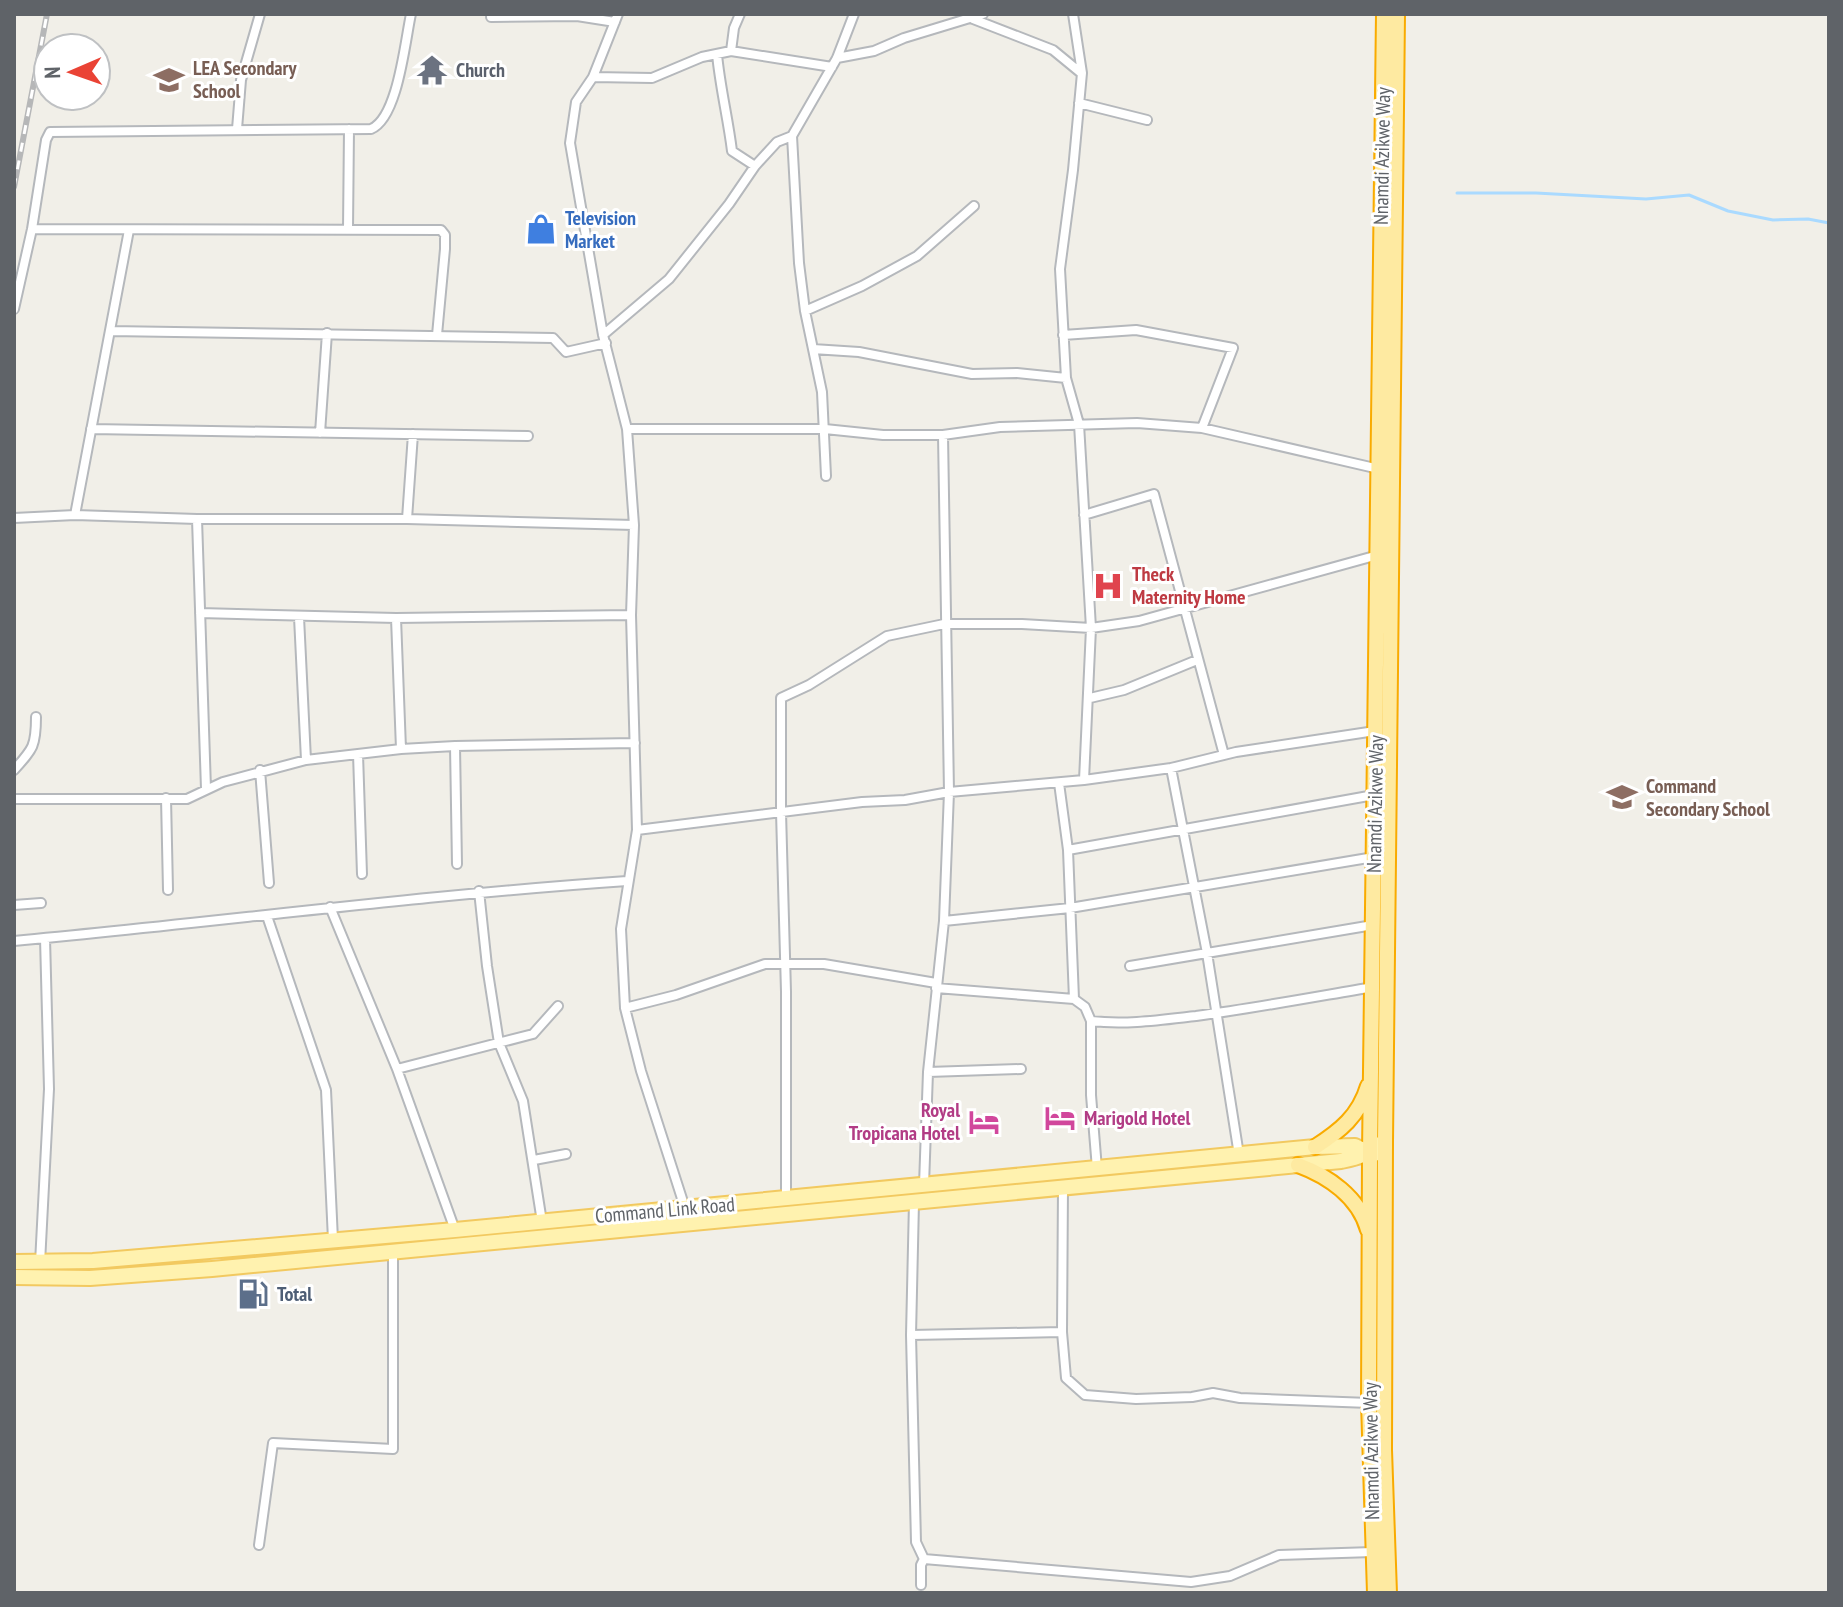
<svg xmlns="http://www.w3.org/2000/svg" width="1843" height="1607" font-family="'PT Sans Narrow',sans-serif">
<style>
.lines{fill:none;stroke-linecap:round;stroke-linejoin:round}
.stream{stroke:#aadaff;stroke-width:3}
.minor-casing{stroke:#b5b8bc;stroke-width:12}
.primary-casing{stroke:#f2c960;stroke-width:18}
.trunk-casing{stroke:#f9ab00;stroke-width:18}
.minor{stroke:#fff;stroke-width:8}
.primary{stroke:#fff2af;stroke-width:14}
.trunk{stroke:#feeaa1;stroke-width:14}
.rail-casing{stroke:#b6b7b8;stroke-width:6}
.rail{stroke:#fff;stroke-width:3;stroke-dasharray:9;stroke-linecap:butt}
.labels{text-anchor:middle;stroke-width:6;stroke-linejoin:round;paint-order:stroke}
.education-label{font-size:20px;font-weight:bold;fill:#785e54;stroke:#fff;text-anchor:start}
.worship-label{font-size:20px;font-weight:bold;fill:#5b616d;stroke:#fff;text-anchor:start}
.street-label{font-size:20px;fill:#5f6368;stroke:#fff}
.shop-label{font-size:20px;font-weight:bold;fill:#366cbe;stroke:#fff;text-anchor:start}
.health-label{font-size:20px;font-weight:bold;fill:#be3a42;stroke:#fff;text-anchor:start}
.hotel-label{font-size:20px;font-weight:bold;fill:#b23c85;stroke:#fff;text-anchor:end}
.service-label{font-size:20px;font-weight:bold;fill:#4e5e75;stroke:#fff;text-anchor:start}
</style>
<rect width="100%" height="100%" fill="#f1efe8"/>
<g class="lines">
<path class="stream" d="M1457 193H1536L1646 199 1689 195 1728 211 1773 220 1808 219 1829 223"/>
<g class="minor-casing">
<path id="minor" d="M618 14 593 77 576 102 570 143 603 335 627 429 634 525 631 615 637 830 621 929 625 1008 641 1071 685 1208
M1073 14 1082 73 1073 170 1060 269 1066 378 1079 424 1091 628 1084 780
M491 17 577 16 615 22
M973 19 1053 50 1081 73
M731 51 734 28 740 14
M717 54C720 87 728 118 732 151L755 166
M837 58 874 51 904 38 983 14
M593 77 652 78 702 57 731 51 832 67
M1079 103 1147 120
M237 129 241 80 260 14
M792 136 799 263 805 311 822 392 826 476
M32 229 441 230 445 235V249L437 335
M348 229 349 129
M14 309 32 229 46 140 50 132 371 129C398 118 405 41 411 14
M805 311 862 286 917 256 974 206
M110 331 553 338 566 352 606 343
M603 335 669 279 729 204 755 166 777 142 792 136 837 58 854 14
M1063 335 1136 330 1233 348 1202 428
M813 349 859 352 972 374 1017 373 1066 378
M91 429 528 436
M627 429H825L883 435H943L1000 427 1137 423 1202 428 1379 469
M320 433 327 333
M75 515 129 230
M1084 515 1154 494 1224 755
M14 518 75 515 197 519H407L634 525
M197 519 206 789
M407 519 413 434
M200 613 396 618 631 615
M299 617 306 760
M396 618 401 749
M1090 698 1124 690 1197 660
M455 746 457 864
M358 754 362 874
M1171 768 1207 953 1239 1155
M14 770C33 749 36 746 36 717
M260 770 269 883
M1059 783 1068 850 1074 999
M166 798 168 890
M14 799H187L223 782 306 760 401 749 455 746 635 743
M637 830 862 802 905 800 949 792 1084 780 1171 768 1236 752 1375 731
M1068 850 1374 795
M479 891 487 966 499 1043 523 1101 542 1222
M14 905 41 903
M330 907 397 1069 455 1230
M267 916 326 1090 333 1240
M944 921 1070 908 1374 857
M14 941C219 922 422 895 627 881
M1130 966 1373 925
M936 988 1074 999 1085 1007 1091 1021V1095L1097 1169
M625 1008 676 995 765 964H824L936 983
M1091 1021C1126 1025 1160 1020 1196 1016 1255 1008 1314 997 1373 987
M397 1069 533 1034 558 1006
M928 1072 1021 1069
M534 1160 566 1154
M924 1185 928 1072 944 921 949 792 943 435
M786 1199V992L781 812V698L809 685 887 636 944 624H1022L1091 628 1139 621 1378 555
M914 1202 911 1335 916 1542 924 1559 921 1565V1585
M40 1263 49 1089 45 938
M1062 1332 1066 1378 1085 1395 1136 1399 1192 1397 1213 1393 1240 1398 1369 1403
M911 1335 1062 1332 1063 1187
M259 1545 273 1443 393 1449V1251
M924 1559 1191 1582 1230 1576 1279 1555 1373 1552"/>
</g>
<g class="primary-casing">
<path id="primary" d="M14 1262 93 1261 455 1230 1315 1147 1355 1146 1373 1155
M14 1277 90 1278 212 1269 1341 1161C1355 1158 1367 1156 1375 1144"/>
</g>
<g class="trunk-casing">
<path id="trunk" d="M1315 1147C1340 1131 1359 1116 1368 1086
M1298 1165C1328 1176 1359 1197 1368 1230
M1375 1593 1369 1403 1370 1152 1384 14
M1389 1593 1384 1450 1385 1141 1397 14"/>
</g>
<use href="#minor" class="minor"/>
<use href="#primary" class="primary"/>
<use href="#trunk" class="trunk"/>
<g class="rail-casing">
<path id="rail" d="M14 187 47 14"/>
</g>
<use href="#rail" class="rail"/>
</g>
<defs>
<g id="temple-bare" transform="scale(2.4)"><path d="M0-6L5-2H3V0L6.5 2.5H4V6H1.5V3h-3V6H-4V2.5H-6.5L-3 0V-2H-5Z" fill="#6b7280" stroke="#fff" stroke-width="2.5" paint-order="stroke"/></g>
<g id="school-bare" transform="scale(2.4)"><path d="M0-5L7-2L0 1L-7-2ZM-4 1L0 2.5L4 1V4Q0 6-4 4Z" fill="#8d6e63" stroke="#fff" stroke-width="2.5" paint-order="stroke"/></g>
<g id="shop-bare" transform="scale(2.4)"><path d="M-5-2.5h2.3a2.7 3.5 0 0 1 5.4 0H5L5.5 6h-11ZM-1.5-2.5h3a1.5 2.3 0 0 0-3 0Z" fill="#3f7fe0" stroke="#fff" stroke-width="2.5" paint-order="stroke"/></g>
<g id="hospital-bare" transform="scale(2.4)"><path d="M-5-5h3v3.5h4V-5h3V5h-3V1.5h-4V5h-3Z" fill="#e0444e" stroke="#fff" stroke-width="2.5" paint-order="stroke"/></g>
<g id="hotel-bare" transform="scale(2.4)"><path d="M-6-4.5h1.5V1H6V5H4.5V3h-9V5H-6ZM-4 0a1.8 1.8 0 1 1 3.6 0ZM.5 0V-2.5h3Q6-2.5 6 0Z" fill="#d1479c" stroke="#fff" stroke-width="2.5" paint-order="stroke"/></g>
<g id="fuel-bare" transform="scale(2.4)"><path d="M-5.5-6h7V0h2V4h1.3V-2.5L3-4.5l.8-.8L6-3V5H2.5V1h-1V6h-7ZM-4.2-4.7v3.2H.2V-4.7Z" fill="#5c6f8a" stroke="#fff" stroke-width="2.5" paint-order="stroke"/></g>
</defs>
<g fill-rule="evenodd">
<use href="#temple-bare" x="432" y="70"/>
<use href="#school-bare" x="169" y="80"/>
<use href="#shop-bare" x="541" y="229"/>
<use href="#hospital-bare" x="1108" y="586"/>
<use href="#school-bare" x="1622" y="797"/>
<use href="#hotel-bare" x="1060" y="1118"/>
<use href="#hotel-bare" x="984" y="1122"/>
<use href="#fuel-bare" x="253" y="1294"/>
</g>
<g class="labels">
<g class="education-label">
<text x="193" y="75">LEA Secondary<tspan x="193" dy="23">School</tspan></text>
<text x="1646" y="793">Command<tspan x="1646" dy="23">Secondary School</tspan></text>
</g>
<g class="worship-label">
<text x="456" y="77">Church</text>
</g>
<g class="street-label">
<text transform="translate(1382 156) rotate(-89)" y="7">Nnamdi Azikwe Way</text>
<text transform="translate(1375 804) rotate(-89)" y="7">Nnamdi Azikwe Way</text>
<text transform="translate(665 1210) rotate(-5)" y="7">Command Link Road</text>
<text transform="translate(1371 1451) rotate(-91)" y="7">Nnamdi Azikwe Way</text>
</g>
<g class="shop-label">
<text x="565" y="225">Television<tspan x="565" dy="23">Market</tspan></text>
</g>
<g class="health-label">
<text x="1132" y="581">Theck<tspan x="1132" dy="23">Maternity Home</tspan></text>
</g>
<g class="hotel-label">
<text x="960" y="1117">Royal<tspan x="960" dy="23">Tropicana Hotel</tspan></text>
<text x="1084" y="1125" text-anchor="start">Marigold Hotel</text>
</g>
<g class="service-label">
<text x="277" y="1301">Total</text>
</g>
</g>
<rect width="1843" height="1607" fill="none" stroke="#5f6368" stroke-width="32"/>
<g transform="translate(72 72) rotate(268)"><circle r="38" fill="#ffffff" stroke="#bfc1c3" stroke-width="2"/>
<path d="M0-6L14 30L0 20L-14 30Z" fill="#ea4335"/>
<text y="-12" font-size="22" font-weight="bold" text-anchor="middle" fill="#5f6368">N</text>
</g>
</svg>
